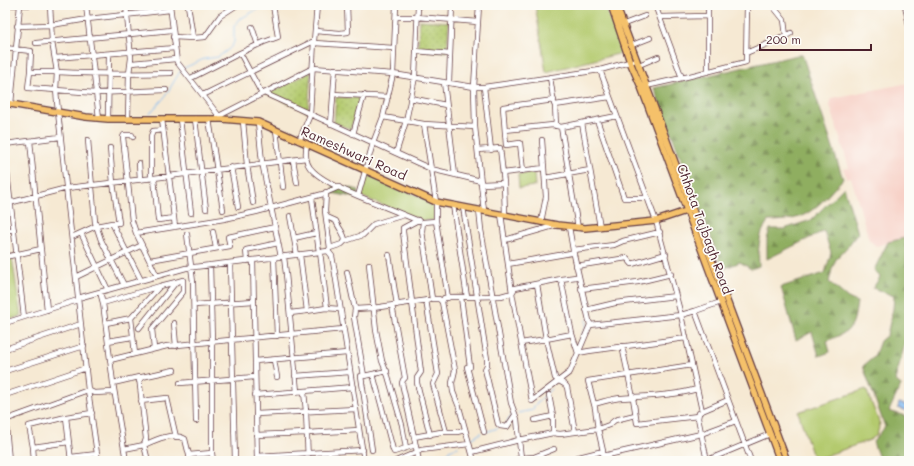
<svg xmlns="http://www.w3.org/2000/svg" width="914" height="466" font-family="Mali,sans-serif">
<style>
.built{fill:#f7d1c7}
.green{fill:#b4ca6e;stroke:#7f744c}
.forest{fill:url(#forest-firs);stroke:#6c6646}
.park{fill:url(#park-dots);stroke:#7f744c}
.water{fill:url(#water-waves);stroke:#666e90}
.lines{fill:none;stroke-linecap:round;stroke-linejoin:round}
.stream{stroke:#82bcf4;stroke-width:1}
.minor-casing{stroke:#643d44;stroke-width:6}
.major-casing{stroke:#643d44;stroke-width:8}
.minor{stroke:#fff;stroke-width:4.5}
.major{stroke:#f5c16b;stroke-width:5.5}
.labels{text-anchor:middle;stroke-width:3.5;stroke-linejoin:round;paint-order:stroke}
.street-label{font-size:13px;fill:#4a1f2b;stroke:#fdfcf7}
</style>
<defs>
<pattern id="forest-firs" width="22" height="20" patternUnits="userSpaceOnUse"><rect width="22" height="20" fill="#8fae61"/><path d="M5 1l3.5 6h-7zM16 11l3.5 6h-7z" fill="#778d50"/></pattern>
<pattern id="park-dots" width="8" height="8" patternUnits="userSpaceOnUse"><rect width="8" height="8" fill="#b4ca6e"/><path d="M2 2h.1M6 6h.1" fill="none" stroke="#9cad5f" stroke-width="1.8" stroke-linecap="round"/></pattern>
<pattern id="water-waves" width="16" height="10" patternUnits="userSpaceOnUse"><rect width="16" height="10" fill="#82bcf4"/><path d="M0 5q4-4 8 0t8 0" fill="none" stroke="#72a1d1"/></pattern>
</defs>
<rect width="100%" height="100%" fill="#fdfcf7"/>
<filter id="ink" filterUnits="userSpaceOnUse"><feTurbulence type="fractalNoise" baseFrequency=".025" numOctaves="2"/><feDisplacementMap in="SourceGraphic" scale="8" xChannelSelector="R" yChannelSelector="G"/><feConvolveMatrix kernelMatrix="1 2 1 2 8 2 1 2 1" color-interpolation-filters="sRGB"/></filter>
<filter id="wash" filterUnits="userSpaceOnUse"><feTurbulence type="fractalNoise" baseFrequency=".012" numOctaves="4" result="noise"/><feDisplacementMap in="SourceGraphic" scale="16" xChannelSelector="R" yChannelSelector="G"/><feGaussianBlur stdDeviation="0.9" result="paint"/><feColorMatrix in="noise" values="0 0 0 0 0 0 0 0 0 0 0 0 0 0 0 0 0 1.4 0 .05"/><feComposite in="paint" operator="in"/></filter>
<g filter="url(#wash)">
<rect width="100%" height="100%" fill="#f6e9d3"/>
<path class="built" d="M909 83V237L876 246 869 240 851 177 846 178 844 169 849 168 830 105 832 98Z"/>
<path class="green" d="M535 5H605L622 53 546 72Z
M534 173 535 186 519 188 518 174Z
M367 174 435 203 434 220 422 221 360 196Z
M12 257 21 316 5 321V259Z
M866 389 880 424 877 435 870 440 814 460 798 412Z"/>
<path class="forest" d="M802 54 843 179C831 191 820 207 804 215 794 220 779 221 768 221 758 235 758 250 759 266L751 269 740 262 723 269 654 88Z
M334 184 359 190 357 198 332 193Z
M844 187 858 233 848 246 836 259 832 269 829 282 848 298 857 302C853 330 852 330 827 341L830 352 819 356 812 332 796 340 781 287 825 273 831 253 824 231 767 259V239L770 229H784L811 220Z
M909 237V316L906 340 895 380 901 385 889 411 909 417V461H880L873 442 885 427 863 366 874 357 880 341 887 335 893 309 894 296 873 288 880 277 874 270 888 242Z"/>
<path class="park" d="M419 20 449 22 447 52 418 50Z
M311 72 308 112 267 94Z
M336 97 359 98 351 129 334 123Z"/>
<path class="water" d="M899 403 909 406V412L898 408Z"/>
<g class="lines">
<path class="stream" d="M184 68 204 59 218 57 229 49 232 46 234 42V26L240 19 265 5
M149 114 164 98 181 70
M578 346 586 326V320
M518 413 533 410 534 406 551 389
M505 425 512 415
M486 432 498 428
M471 439 481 433
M444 461 449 450 458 447"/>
</g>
</g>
<g filter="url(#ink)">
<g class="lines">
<g class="minor-casing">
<path id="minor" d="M13 5H49
M50 5 52 42 57 72H30L28 88 56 90 58 112 88 390 98 461
M86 5 99 118
M126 5 131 58 129 74 128 119
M170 5 177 62 219 116
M188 5 193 38
M396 5 393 74 383 117 424 124 431 169 481 181
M479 5 474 87 475 127 484 211
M655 5 682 78 746 62 747 5
M772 5 784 20 786 36
M905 5 909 26
M396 17H417L478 22
M660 17 708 16
M624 24 645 16
M17 26 51 25 88 19 170 10
M252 27 258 45
M315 31 340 33 348 32 347 5
M173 37 193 38 205 37 220 16 237 5
M314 41 317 5
M36 43 172 30
M314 43 394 48
M632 45 650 38
M5 48 31 51 30 72
M416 51 450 54
M746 53 786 36 791 33
M55 58 175 48
M132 63 176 59
M639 65 658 57
M600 70 656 221 681 315 695 311
M708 72V5
M550 77 554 104
M191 78 240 53
M444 82 455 175
M449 82 452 5
M646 86 682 78
M484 87 491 150
M166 90 96 93 56 90 57 72C95 74 133 74 171 73
M264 93 431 169 436 202V221L423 222 422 231 432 299H439L442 302 455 370 452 383 453 392 459 407 474 461
M262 94 240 53 264 42 278 37 273 5
M333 94 388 97
M203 95 314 41 310 115 299 141
M410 98 446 105
M11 104 20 5
M383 117 373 143 358 196 419 221
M108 119 109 54
M162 119 174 218
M180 119 191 213
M195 119 206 209
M209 119 223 210
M217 119 219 116 313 68 393 74 474 87H484L600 70 633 61
M597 120 624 198H648
M243 121 247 165 253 203
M258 122 262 162 281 257
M582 123 600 227
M331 124 335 69
M424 124 475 127
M556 126 555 105 610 97
M561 127 578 228
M276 130 283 187
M505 130 553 125 561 127 617 116
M353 134 364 95
M133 137 132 135H124L123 137 132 221 136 233
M88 140 95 222 101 240 124 285
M542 140 544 168
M30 141 47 310
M5 144 60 137
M307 144C305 153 305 164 313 171 322 180 346 191 358 196
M110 148 113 183 119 223H112
M478 150 500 148 504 183 505 215
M396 153 406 121 415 77 418 5
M5 156 24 317
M293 160 297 183
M139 163 140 179
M231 167 238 207
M523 171 520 143 506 145 503 107 554 100
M503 173 544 168 546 197 541 222
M151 178V136L153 131 163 130
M154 178 306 158
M545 178 590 170
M482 184 504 183
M326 192 325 211 330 248
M312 198 319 252
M5 204 67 188 154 178 158 220 174 218 175 227
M453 205 467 297
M463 207 487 359V365L485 369 498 424 500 426 507 427 515 415
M479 210 481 230 511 403 517 419 519 440 553 433
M501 214 512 293 532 401 570 372 590 325
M326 215 327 217 336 221C338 228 345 233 345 241
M290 216 297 255
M418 220 403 228V232L421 372 417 378V383L430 435
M436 221 448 298
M569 227 573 250 590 325 681 315 702 411 699 413 698 418 707 461
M5 231 14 229
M213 232 216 248
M81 233 108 290
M187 234 193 282 196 421
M72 237 96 226 112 223 141 280
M294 238 316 233
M505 240 557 225
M573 250 614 245 623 241 660 232
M328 251 330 248 342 244 345 241 363 235 374 224 404 215
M320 252 327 308
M300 255 307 311 326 308 340 309
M389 255 397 305
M5 257 41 249
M284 257 286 274 297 392
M274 258 277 336
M150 260 230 246 228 237 275 227
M253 260 257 461
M247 261 246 250 278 243
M230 263 235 461
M369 264 376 330 382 361 388 376 402 425 406 448 416 445
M508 264 571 253
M210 265 212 342V453L213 461
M576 266 627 258 632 264 666 254
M347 272 355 309 373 308 428 300
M157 276 136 233 224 219 256 212 323 194 339 187
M76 277 142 245
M561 279 576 277
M160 286 176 282
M581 289 638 282 671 274
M100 292 103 303 113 383 126 461
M461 297 470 367H467L484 432
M78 298 186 268 328 251 332 256 335 273 364 461
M426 300 438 374 433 384 446 432
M442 302 444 298 450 297 501 296 512 293 515 288 561 279 572 334 546 339 555 378C558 382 564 382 567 387L575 432 598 429 603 451
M721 302 695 311 751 461
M103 303 160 286 131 318 135 354
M194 305 254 301
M392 305 405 378 403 380 402 383 414 437
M355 309 354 317 364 376 373 374 393 450 394 452 406 448
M586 310 615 303 676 296
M290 313 307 311
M5 323 78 300
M106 323 131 318
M174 323 176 346
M139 328 176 282 183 280V292L152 329 154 349
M572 334 578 353 589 351 686 338
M108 341 132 337
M521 343 546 339 537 284
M622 346 633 398 637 423 698 416
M5 349 81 324
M110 360 167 346 343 329
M274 360 277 377
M255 361 347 353
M5 371 84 346
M373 374 387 371
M295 376 350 372
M361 376 372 450
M139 381 142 377 174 370
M113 383 139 377 146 439 144 445
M180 383 255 377
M304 392 306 411 308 461
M5 395 86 368
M255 395 353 387
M549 395 553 416V433L560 434 575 432
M141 401 167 398 176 437
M594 404C603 402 613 398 622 398 647 396 672 396 697 389
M702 411 728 400
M256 414 356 409
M5 415 9 461
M635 415 615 420 609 425 598 429 595 408 588 381 692 365
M5 420 88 390 94 393 114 392
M535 420 553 416
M465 430 457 432H441L414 437 417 452 421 450 469 444
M256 435 307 433 359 430
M144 445C157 439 172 432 185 439L189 455
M33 447 29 426 66 417
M124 449 144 445 148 461
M472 452 519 440 521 458 512 461
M257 456 363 450
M71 457 97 454
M521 458 534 457 554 449
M34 461 33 447 69 442
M71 461 66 417 92 413
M190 461 189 455 212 453
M396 461 417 452 419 461
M563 461 603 451V456L701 434 736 421
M705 461 770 434"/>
</g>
<g class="major-casing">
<path id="major" d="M611 5 630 62 641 87 780 461
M616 5 787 461
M5 103 86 117 108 119H222L258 122 436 202 557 225 585 228 656 221 692 209"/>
</g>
<use href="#minor" class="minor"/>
<use href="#major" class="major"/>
</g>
</g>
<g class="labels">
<g class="street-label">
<text transform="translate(354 153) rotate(24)" y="5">Rameshwari Road</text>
<text transform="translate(705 229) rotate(70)" y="5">Chhota Tajbagh Road</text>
</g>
</g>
<rect width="914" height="466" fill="none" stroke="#fdfcf7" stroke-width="20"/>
<path d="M760 44v6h111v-6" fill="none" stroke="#4a1f2b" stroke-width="2"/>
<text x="766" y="44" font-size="12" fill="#4a1f2b" stroke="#fdfcf7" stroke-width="3" paint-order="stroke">200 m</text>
</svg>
